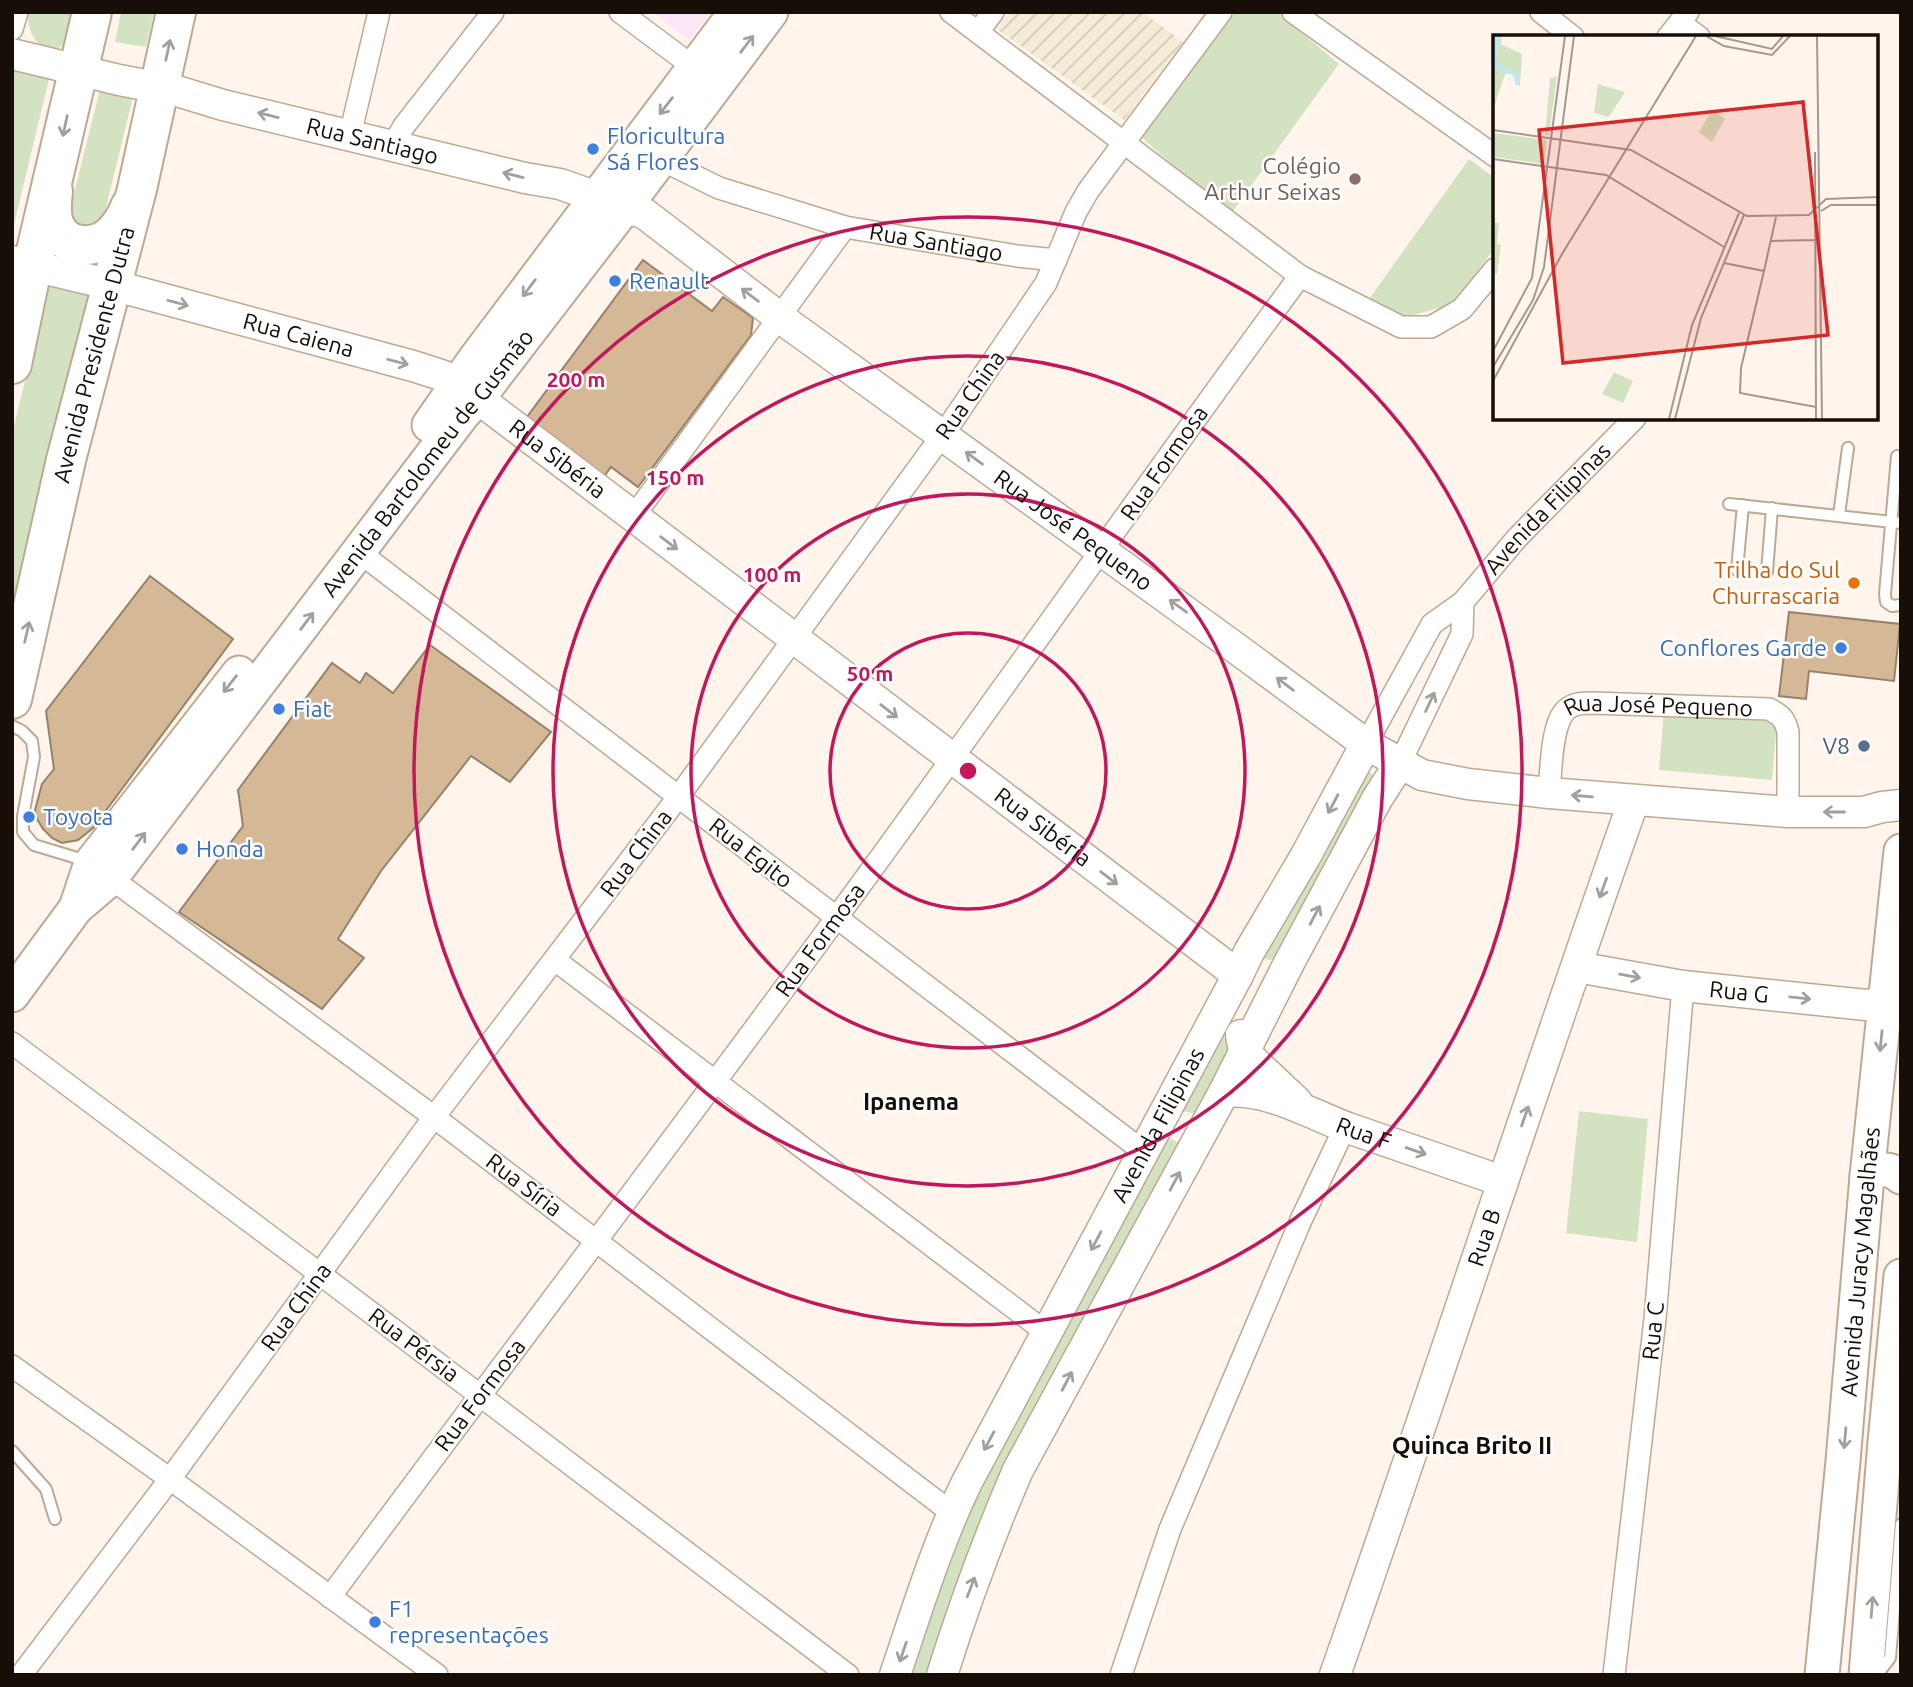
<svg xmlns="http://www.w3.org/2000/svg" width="1913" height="1687" font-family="Ubuntu,sans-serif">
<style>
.commercial{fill:#fae6f5}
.industrial{fill:url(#industrial-furrows)}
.green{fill:#d3e3c1}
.building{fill:#d5b996;stroke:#95826b;stroke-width:2}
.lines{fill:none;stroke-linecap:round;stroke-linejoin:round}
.lane-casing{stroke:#bfa892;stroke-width:14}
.street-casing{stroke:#bfa892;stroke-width:24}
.secondary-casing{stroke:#bfa892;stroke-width:33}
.primary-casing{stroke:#bfa892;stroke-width:37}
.highway-casing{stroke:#bfa892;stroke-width:42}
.lane{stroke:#fff;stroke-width:10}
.street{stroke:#fff;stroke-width:21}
.secondary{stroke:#fff;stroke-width:30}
.primary{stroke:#fff;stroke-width:33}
.highway{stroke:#fff;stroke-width:38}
.oneway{stroke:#a29f9c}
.ring{fill:none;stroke:#c2185b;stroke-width:3.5}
.shop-dot{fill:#3f7fe0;stroke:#fff;stroke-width:2.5}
.education-dot{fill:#8d6e63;stroke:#fff;stroke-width:2.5}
.food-dot{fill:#e8710a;stroke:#fff;stroke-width:2.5}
.service-dot{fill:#5c6f8a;stroke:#fff;stroke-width:2.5}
.labels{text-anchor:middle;stroke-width:5;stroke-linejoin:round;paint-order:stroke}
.shop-label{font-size:23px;fill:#366cbe;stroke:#fff;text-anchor:start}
.street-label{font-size:23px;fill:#170f07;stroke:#fff}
.education-label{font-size:23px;fill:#785e54;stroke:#fff;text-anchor:end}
.food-label{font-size:23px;fill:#c56008;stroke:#fff;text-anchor:end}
.service-label{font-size:23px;fill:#4e5e75;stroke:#fff;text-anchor:end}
.neighbourhood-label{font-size:24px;font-weight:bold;fill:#170f07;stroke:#fff}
.inset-river{fill:none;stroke:#b8e8fc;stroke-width:3.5}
.inset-road{fill:none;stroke:#a29990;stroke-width:2}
.view{fill:#d62828;fill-opacity:0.15;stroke:#d62828;stroke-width:3.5}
.inset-edge{fill:none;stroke:#170f07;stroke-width:3.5}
.centre{fill:#c2185b;stroke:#fff;stroke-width:3.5}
.ring-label{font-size:21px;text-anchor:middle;font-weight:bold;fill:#c2185b;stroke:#fff;stroke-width:5;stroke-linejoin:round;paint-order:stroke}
</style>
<defs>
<pattern id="industrial-furrows" width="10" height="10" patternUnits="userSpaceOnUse" patternTransform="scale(1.75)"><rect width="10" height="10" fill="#f5ecd7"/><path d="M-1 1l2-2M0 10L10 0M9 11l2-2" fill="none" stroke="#d1c9b7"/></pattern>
</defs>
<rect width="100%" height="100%" fill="#fff5ec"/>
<path class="commercial" d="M652 12H711L689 40Z"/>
<path class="industrial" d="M1009 12H1143L1183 42 1124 120 997 29Z"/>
<path class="green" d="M27 12H78C75 21 73 32 69 40 63 50 48 51 39 44 31 37 27 22 27 12Z
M121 12H154L146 47 115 42Z
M1235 12H1277L1339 64 1230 215 1140 136Z
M12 70 49 79 12 233Z
M100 89 133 97 103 220 95 228 76 226 71 218 72 201Z
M1469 159 1495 178V247L1458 299 1446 306 1410 316H1396L1369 299Z
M45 283 85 295 92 300 12 627V434L34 344Z
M1664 712 1777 722 1772 780 1659 770Z
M1370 772 1375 778 1283 956 1270 960 1257 958 1362 774Z
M1220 1028 1233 1058 1200 1115 1183 1111 1178 1105Z
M1579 1111 1648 1119 1637 1242 1566 1233Z
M1170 1138 1179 1143 1184 1151 938 1675H906L952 1529 1159 1139Z"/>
<path class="building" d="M643 260 712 311 723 297 753 318 751 335 638 487 611 467 602 479 524 421Z
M150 576 233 639 93 828 78 840 62 843 52 838 43 829 37 819 35 810 42 784 54 769 46 711Z
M1789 612 1900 624 1894 681 1809 671 1806 699 1779 696Z
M430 645 551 732 510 782 471 756 381 871 338 939 364 958 322 1009 179 912 243 826 238 790 332 663 360 683 366 673 393 693Z"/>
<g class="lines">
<g class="lane-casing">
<path id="lane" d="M1897 456 1885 594 1886 602 1892 606 1901 605
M1729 504 1901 523
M1839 515 1848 448
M1737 570 1743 505
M1767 572 1772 508
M12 726 22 731 32 741 34 757 23 816V832L34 845 87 861
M12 1451 46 1489 55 1519
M1877 1675 1890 1658 1901 1524"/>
</g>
<g class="street-casing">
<g id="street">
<path d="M620 12 695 68"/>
<path d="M951 12 1300 276 1401 327H1431L1462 309 1495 269"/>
<path d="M1293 12 1495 156"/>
<path d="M1541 12 1573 37"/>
<path d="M1680 23 1699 37"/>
<path d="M12 29 17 12"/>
<path d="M978 32 993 12"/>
<path d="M1668 37 1688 12"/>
<path d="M350 135 379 12"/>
<path d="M393 145 404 126 493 12"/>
<path id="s1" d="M660 159 719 188 845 227 1017 256 1056 260"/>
<path d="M634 516 845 227"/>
<path d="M359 552C621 752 881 953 1144 1152"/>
<path id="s2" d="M1366 744 1432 624 1463 602 1517 538 1635 418"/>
<path d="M1400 763 1462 634 1463 602"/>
<path id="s3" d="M1549 793C1551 772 1551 724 1566 710 1573 703 1584 703 1593 703L1769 709C1781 715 1785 719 1788 732V812"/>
<path d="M101 871 434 1117 952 1513"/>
<path d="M555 960 1047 1333"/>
<path d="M12 1043 320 1274 848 1675"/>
<path d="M12 1366 170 1479 437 1675"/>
<path d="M330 1597C498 1370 670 1145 837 917 993 705 1143 488 1300 276"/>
<path d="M21 1675 170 1479 434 1117 679 796 949 426 1046 283 1076 212 1088 191 1221 12"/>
<path d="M1121 1675 1170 1529 1301 1220 1345 1127"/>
<path d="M1614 1675 1655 1319 1683 986"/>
</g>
</g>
<g class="secondary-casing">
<g id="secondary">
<path id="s4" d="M12 54 119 80 177 91 223 105 525 178 560 184 645 214 779 317 1233 646 1366 744 1422 775 1468 784 1549 793 1788 812H1864L1882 807 1901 805"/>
<path id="s5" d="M12 261 112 285 413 366 444 376 459 384 1238 975"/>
<path id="s6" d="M1577 967 1683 986 1866 1005 1886 1002 1901 993"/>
<path d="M1241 1035 1244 1052 1297 1102"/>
<path id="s7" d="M1224 1092C1268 1088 1308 1113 1348 1128 1399 1146 1451 1163 1502 1181"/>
<path id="s8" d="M895 1675C917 1610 937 1544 967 1482L1238 975 1249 952 1305 857 1366 744"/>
<path d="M942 1675C964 1605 989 1537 1018 1470L1224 1092 1289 963 1377 799 1400 763"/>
<path id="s9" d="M1335 1675C1437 1384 1531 1091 1634 800"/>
</g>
</g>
<g class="primary-casing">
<g id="primary">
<path d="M429 425 475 359 736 12"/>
<path d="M76 908 91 863 239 673"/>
<path id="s10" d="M12 995 76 908 110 879 463 414 478 398 625 207 771 12"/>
<path d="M1867 1176C1878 1168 1890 1167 1901 1177"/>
<path id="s11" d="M1822 1675 1843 1461 1867 1176 1901 851"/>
<path d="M1866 1675 1885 1442 1901 1276"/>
</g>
</g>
<g class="highway-casing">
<g id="highway">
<path d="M53 191C52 200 51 211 53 220 60 248 92 252 112 235 120 227 126 218 130 207"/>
<path d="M12 364 32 268 92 12"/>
<path id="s12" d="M12 699 66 460 137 189 176 12"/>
</g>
</g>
<use href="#lane" class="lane"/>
<use href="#street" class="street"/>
<use href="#secondary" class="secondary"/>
<use href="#primary" class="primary"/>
<use href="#highway" class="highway"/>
</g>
<defs><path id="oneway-shaft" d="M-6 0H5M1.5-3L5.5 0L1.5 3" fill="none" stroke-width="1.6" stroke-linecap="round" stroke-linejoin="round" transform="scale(1.75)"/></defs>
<g class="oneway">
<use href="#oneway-shaft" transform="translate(747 44) rotate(-53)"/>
<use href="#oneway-shaft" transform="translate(168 50) rotate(-78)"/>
<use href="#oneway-shaft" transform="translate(666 106) rotate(128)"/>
<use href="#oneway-shaft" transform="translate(268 115) rotate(-166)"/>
<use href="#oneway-shaft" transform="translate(65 126) rotate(102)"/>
<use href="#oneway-shaft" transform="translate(513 175) rotate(-166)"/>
<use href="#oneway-shaft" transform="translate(529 288) rotate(127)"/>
<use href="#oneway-shaft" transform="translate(750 295) rotate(-143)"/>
<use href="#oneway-shaft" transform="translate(178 303) rotate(15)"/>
<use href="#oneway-shaft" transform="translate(398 362) rotate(15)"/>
<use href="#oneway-shaft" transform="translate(974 458) rotate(-144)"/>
<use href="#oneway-shaft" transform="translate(669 543) rotate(37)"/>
<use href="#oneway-shaft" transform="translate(1178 606) rotate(-144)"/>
<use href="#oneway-shaft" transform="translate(307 621) rotate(-53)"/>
<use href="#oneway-shaft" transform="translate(27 632) rotate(-77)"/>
<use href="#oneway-shaft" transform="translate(230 684) rotate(128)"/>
<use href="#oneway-shaft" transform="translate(1285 684) rotate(-143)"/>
<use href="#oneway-shaft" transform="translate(1430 702) rotate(-65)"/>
<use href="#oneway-shaft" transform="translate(889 711) rotate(38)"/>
<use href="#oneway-shaft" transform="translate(1582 796) rotate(-175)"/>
<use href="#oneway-shaft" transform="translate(1333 804) rotate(118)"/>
<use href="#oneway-shaft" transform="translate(1834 812) rotate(-180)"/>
<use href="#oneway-shaft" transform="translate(139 841) rotate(-53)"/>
<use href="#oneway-shaft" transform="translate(1109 878) rotate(37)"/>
<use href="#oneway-shaft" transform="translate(1603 888) rotate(110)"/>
<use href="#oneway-shaft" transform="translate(1315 915) rotate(-62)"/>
<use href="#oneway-shaft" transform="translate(1630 976) rotate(10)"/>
<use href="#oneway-shaft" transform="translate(1800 998) rotate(6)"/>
<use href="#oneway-shaft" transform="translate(1881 1041) rotate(96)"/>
<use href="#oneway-shaft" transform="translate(1525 1116) rotate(-71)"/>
<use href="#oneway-shaft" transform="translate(1416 1151) rotate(19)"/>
<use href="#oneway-shaft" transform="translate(1175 1181) rotate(-62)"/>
<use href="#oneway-shaft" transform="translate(1096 1241) rotate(118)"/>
<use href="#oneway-shaft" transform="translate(1067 1381) rotate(-62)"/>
<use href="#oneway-shaft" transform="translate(1845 1438) rotate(95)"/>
<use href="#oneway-shaft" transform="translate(989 1441) rotate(118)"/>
<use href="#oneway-shaft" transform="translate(971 1587) rotate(-69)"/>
<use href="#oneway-shaft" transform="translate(1872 1607) rotate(-85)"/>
<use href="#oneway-shaft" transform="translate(903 1652) rotate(109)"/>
</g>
<g class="ring">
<circle cx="968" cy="771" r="138"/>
<circle cx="968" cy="771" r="277"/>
<circle cx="968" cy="771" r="415"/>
<circle cx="968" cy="771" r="554"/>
</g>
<g class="shop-dot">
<circle cx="593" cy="149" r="7"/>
<circle cx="615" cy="281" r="7"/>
<circle cx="1841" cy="648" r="7"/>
<circle cx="279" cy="709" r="7"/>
<circle cx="29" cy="817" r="7"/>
<circle cx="182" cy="849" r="7"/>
<circle cx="375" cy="1622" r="7"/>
</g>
<circle class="education-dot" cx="1355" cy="179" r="7"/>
<circle class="food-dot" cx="1854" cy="583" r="7"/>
<circle class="service-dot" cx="1864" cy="746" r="7"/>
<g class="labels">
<g class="shop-label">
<text x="607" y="144">Floricultura<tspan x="607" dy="26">Sá Flores</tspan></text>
<text x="629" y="289">Renault</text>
<text x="1827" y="656" text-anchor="end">Conflores Garde</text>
<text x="293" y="717">Fiat</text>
<text x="43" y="825">Toyota</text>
<text x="196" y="857">Honda</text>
<text x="389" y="1617">F1<tspan x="389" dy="26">representações</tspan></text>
</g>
<g class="street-label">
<text dy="8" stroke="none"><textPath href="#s4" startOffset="371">Rua Santiago</textPath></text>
<text dy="8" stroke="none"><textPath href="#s1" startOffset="290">Rua Santiago</textPath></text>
<text dy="8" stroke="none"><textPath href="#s5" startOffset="296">Rua Caiena</textPath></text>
<text dy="8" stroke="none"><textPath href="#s12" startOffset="354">Avenida Presidente Dutra</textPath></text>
<text transform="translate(970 395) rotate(-55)" y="8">Rua China</text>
<text dy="8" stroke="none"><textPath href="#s5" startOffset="588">Rua Sibéria</textPath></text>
<text transform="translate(1164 463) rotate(-55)" y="8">Rua Formosa</text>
<text dy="8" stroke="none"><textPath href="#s10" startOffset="676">Avenida Bartolomeu de Gusmão</textPath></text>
<text dy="8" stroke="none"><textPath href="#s2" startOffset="301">Avenida Filipinas</textPath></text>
<text dy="8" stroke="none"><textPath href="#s4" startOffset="1186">Rua José Pequeno</textPath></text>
<text dy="8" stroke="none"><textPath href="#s3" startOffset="180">Rua José Pequeno</textPath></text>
<text dy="8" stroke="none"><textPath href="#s5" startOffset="1197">Rua Sibéria</textPath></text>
<text transform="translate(636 853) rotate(-53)" y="8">Rua China</text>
<text transform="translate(751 853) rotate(38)" y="8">Rua Egito</text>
<text transform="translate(820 940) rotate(-54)" y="8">Rua Formosa</text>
<text dy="8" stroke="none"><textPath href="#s6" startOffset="164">Rua G</textPath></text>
<text dy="8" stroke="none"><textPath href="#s8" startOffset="611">Avenida Filipinas</textPath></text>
<text dy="8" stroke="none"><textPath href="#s7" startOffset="147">Rua F</textPath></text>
<text transform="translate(524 1185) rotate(37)" y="8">Rua Síria</text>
<text dy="8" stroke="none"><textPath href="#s9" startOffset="462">Rua B</textPath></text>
<text dy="8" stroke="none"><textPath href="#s11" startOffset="415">Avenida Juracy Magalhães</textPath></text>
<text transform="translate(296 1307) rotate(-54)" y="8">Rua China</text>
<text transform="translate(1653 1331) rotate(-84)" y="8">Rua C</text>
<text transform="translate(414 1345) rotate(37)" y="8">Rua Pérsia</text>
<text transform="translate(480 1395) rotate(-53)" y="8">Rua Formosa</text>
</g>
<g class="education-label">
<text x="1341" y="174">Colégio<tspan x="1341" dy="26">Arthur Seixas</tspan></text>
</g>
<g class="food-label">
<text x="1840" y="578">Trilha do Sul<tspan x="1840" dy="26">Churrascaria</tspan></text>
</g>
<g class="service-label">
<text x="1850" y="754">V8</text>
</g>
<g class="neighbourhood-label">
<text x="911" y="1110">Ipanema</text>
<text x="1472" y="1454">Quinca Brito II</text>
</g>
</g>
<g transform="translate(1493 35)">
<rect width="385" height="385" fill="#fff5ec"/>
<path d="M64 41 56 100H52L57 43ZM105 49 132 57 116 82 101 78ZM219 75 232 84 219 107 206 97ZM0 98 54 105 51 129 1 122ZM0 187 6 188 4 209 8 210 4 239 0 238ZM121 337 140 346 130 368 109 359Z" fill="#d3e3c1"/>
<path d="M0 1H9L8 9 29 19 27 52 18 38 12 39 0 75Z" fill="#d3e3c1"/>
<path class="inset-river" d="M3 29 23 40 24 50M0 41 5 1"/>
<path class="inset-road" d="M213 1 231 11 279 20 297 1M222 1 279 14 290 1M324 1 329 384M0 95 138 115 254 181 316 180 333 164 385 162M322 117 323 384M0 124 113 140 231 212M328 176 338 170H385M278 206 322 205M231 228 271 236 283 182M271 236 248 333 247 358 323 372M0 316 39 243 72 1M0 332 40 265 51 232 81 1M0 346 69 219 203 1M176 384 199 290 246 178M182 384 208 283 251 180"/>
<path class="view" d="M310 67 335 300 70 328 46 95Z"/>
<rect width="385" height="385" class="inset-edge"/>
</g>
<circle cx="968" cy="771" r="10" class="centre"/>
<g class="ring-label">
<text x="576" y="387">200 m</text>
<text x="675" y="485">150 m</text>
<text x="772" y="582">100 m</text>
<text x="870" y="681">50 m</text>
</g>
<rect width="1913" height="1687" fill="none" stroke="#170f07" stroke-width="28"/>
</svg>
